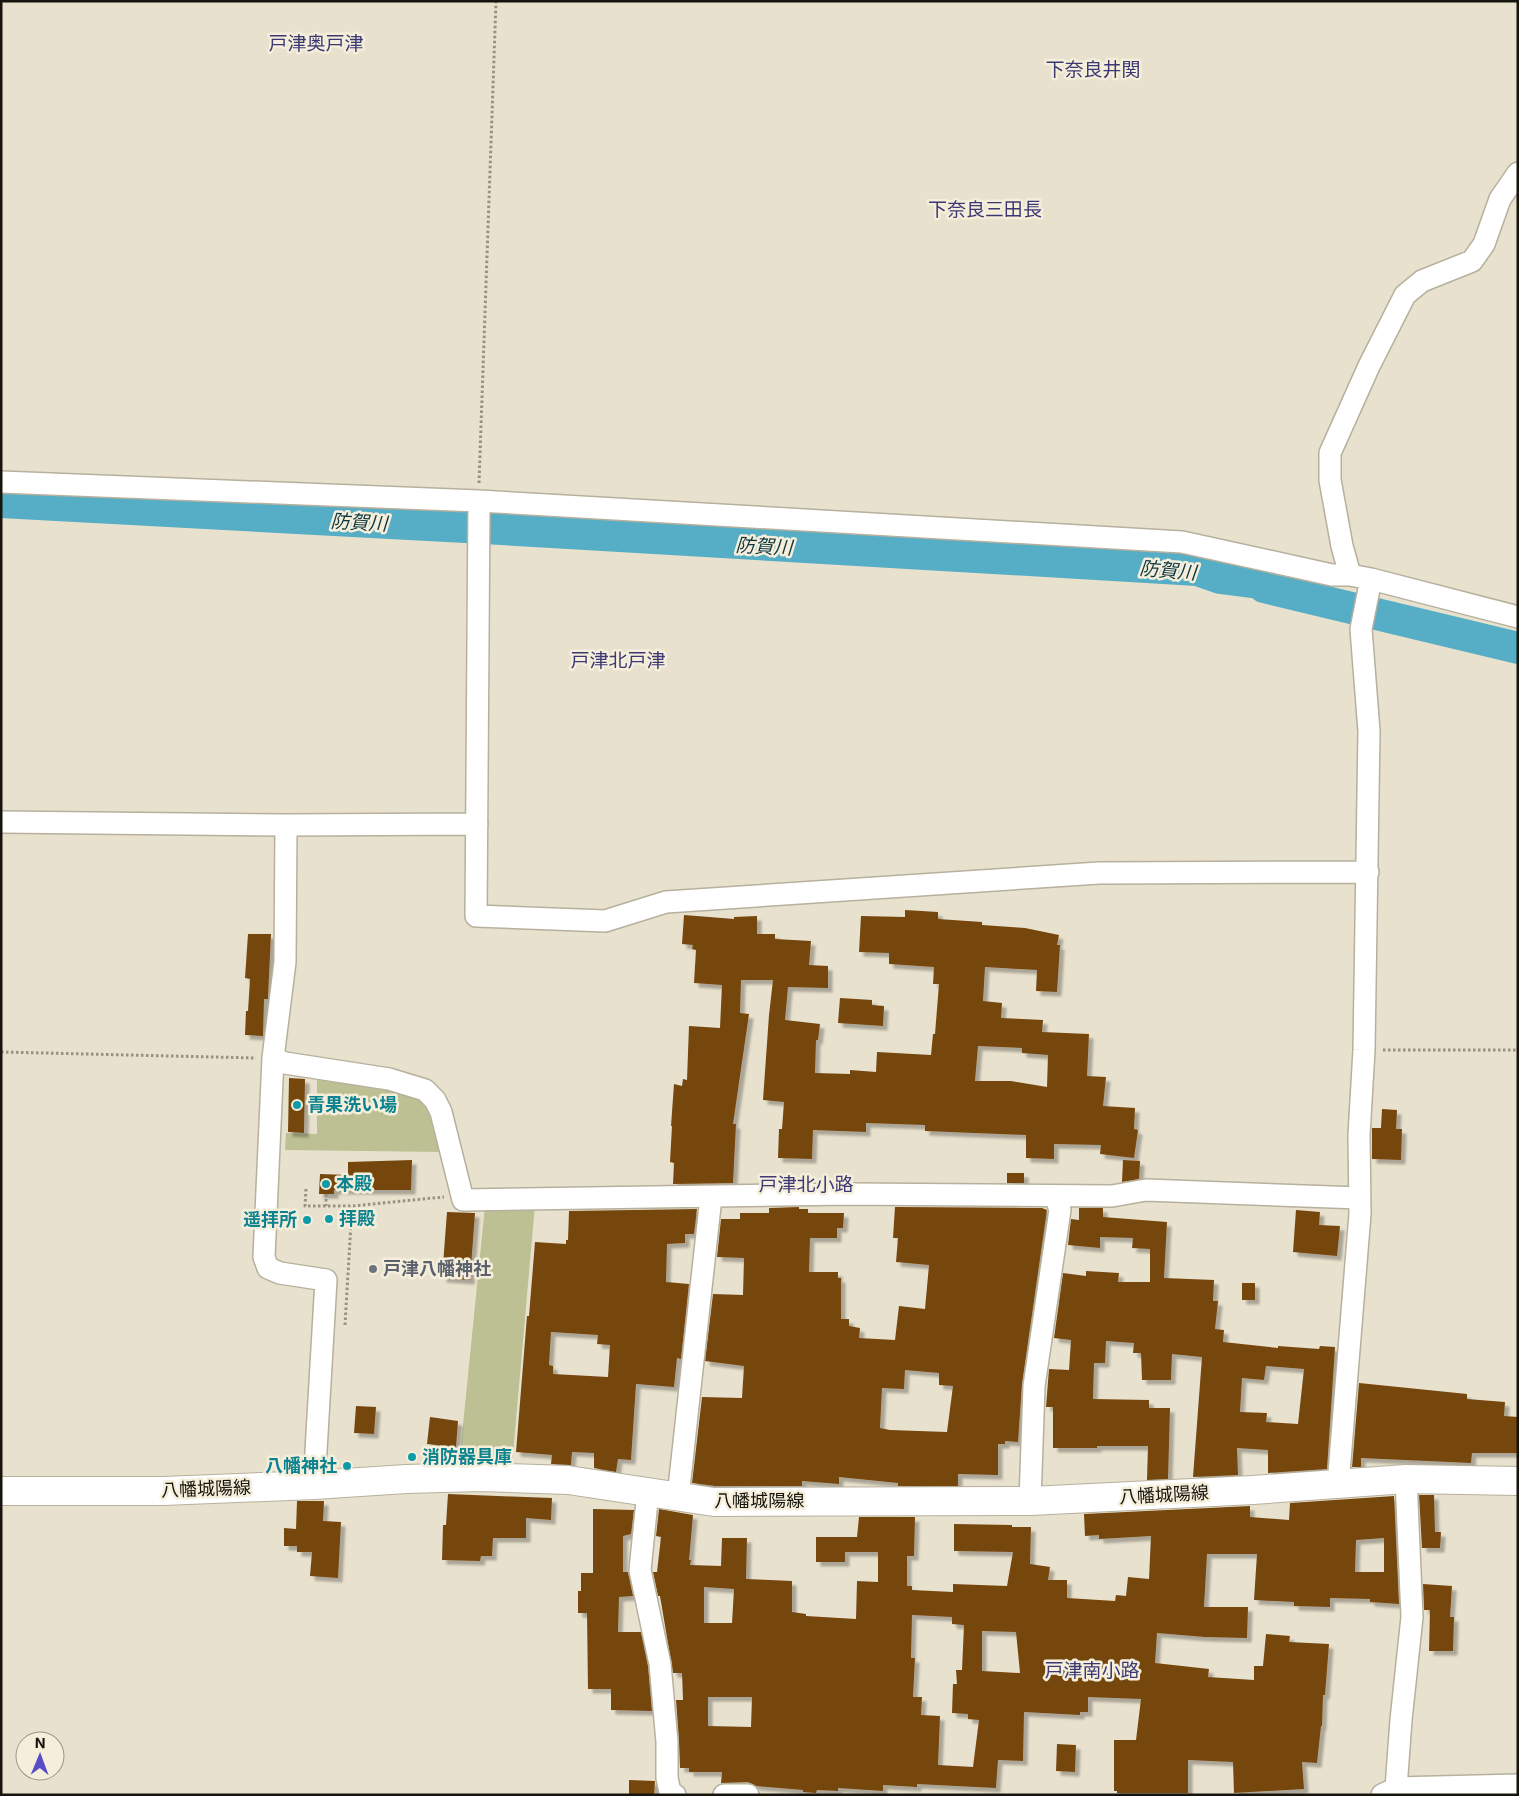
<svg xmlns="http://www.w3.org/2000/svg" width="1519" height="1796" font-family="Inter,'Noto Sans JP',sans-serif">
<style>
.green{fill:#bcc093}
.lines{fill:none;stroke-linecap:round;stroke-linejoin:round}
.river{stroke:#56aec6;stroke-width:32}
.building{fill:#764611;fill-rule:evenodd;filter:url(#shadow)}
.street-casing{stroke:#b6b09d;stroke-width:24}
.secondary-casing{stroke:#b6b09d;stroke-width:30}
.path{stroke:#979183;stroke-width:3;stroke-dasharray:2.5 2.5;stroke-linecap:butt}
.street{stroke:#fff;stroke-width:21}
.secondary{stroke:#fff;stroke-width:28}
.culture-dot{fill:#0f9aa8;stroke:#f5eeda;stroke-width:2}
.worship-dot{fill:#6b7280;stroke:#f5eeda;stroke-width:2}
.labels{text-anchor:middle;stroke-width:5;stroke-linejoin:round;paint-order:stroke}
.culture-label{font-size:18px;font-weight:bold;fill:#0d838f;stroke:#f5eeda;text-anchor:start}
.worship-label{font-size:18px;font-weight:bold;fill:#5b616d;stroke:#f5eeda;text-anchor:start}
.street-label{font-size:18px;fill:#17140e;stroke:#f5eeda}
.neighbourhood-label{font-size:19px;fill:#3b3874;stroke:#f5eeda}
.water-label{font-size:19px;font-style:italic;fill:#0e3742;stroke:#f5eeda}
</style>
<defs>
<filter id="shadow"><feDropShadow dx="4.5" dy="4.5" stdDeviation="1" flood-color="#0004"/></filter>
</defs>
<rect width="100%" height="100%" fill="#e8e1cd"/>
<path class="green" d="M317 1078 389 1086 427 1099 443 1152 285 1150 286 1133 317 1134Z
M535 1205 512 1465H459L485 1206Z"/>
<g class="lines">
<path class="river" d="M1 502 484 528 1197 570 1220 578 1259 583 1264 587 1518 648"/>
</g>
<path class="building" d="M905 910 938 912V919L982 922V925L1025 928 1059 935 1057 945H1060L1057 992 1036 991 1037 970 985 967 983 1001 1002 1003 1001 1018 1043 1020 1042 1032 1089 1034 1087 1076 1106 1077 1103 1106 1135 1108 1134 1129 1138 1130 1134 1158 1100 1154 1101 1145 1054 1144V1159L1026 1158V1135L925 1131V1125L866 1123V1132L813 1130 812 1159 778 1158 779 1129H782L784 1102 763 1100 769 1015 773 980H741L740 1013 749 1014 733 1124H736L733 1183 673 1184 674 1163 670 1162 672 1126H671L674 1084 682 1086 683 1079 687 1080 689 1026 720 1028 722 985 694 983 696 950 692 949 693 945 682 944 684 915 734 919V917L757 916V934H775V939L811 941 809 965 828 966V988L788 987 785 1020 820 1024 818 1040H816L815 1073 850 1074V1070L876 1072 877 1052 931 1055 933 1034H935L939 984H933L934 967 889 964V953L859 952 861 916 905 917ZM978 1046 1022 1048V1053L1048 1055 1047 1087 1011 1081H975Z
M248 934H271L268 997V999H264L263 1036 245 1035 246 1011H248L250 979 245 978Z
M840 998 872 1000V1005L884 1006 883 1026 838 1023Z
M289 1078 305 1079 304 1133 288 1132Z
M1382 1109 1397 1110 1396 1129H1402L1401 1160 1372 1159V1128H1381Z
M412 1160 411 1190H334V1194H319L320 1174 348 1175V1162Z
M1123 1160 1140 1161 1139 1179 1122 1182Z
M1007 1173H1024V1183H1007Z
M799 1207V1209H808V1213H844L843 1228H837V1238H810L809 1272H838V1278H841V1319H849V1326L860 1328 859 1338 895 1340 899 1306 925 1309 929 1265 896 1262 898 1238H893L895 1207 1042 1208 1047 1210 1022 1384 1018 1442 1005 1441V1444H998V1475L958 1474V1486H898V1483L839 1477V1484L802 1481V1486H715L692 1483 702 1397 742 1398 744 1366 705 1361 713 1294 743 1295 744 1258 717 1257 721 1219H740V1213H769V1208ZM905 1370 939 1373V1385L953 1386 947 1432 890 1430 880 1428 882 1388 904 1389Z
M1079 1208H1103V1217L1167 1222 1164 1278 1214 1280 1213 1301H1218L1215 1329 1224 1330 1223 1342 1278 1348V1346L1319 1349 1320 1346 1335 1347 1327 1469 1268 1473V1450L1237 1448 1238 1475 1193 1477 1202 1357 1172 1354 1171 1380H1142L1141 1353H1133L1134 1343 1106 1341 1105 1363H1094L1093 1399 1149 1400V1408H1170L1168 1479 1147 1480 1148 1446H1097V1448H1053V1407H1046L1049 1369 1069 1370 1071 1340 1054 1338 1063 1273 1086 1276V1271L1119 1273 1118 1282H1150V1249L1132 1248 1133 1238 1100 1237V1248L1068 1245 1071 1219 1079 1220ZM1266 1366 1304 1369 1298 1424 1266 1422 1267 1413 1240 1412 1242 1378 1264 1380Z
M697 1209 694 1234H685V1243L667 1244 666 1282 689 1284 681 1359 677 1358 674 1387 636 1384 631 1460 618 1459 616 1472 594 1468V1453L572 1452 571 1465 551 1464 552 1455 516 1452 527 1316H529L535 1242 566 1244V1240H568L569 1211ZM551 1332 598 1335 597 1344 610 1345 608 1377 553 1374V1366L549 1365Z
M1296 1210 1320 1212 1319 1225 1340 1226 1337 1256 1293 1252Z
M447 1212 475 1213 470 1280 442 1278Z
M1242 1283H1255V1300H1242Z
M1359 1383 1467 1394V1399L1505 1402 1504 1416 1518 1417V1453H1472L1471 1463 1361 1458V1467H1352Z
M356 1406 376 1407 374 1434 354 1433Z
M430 1417 458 1421 456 1447 427 1444Z
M448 1494 552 1498 551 1520 526 1518V1538H493L492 1556H481L480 1561 442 1560 443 1525H446Z
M1419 1495H1434L1435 1532H1441L1440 1548H1422Z
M1394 1496 1399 1604 1370 1602V1599L1330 1598V1607L1294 1606V1602L1254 1600 1257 1554H1207L1204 1607H1248L1247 1638 1205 1637 1157 1633 1155 1663 1209 1669 1208 1677 1254 1680V1666H1263L1266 1634 1290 1636 1289 1642 1329 1644 1325 1695H1323L1322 1726H1321L1317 1763 1302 1762 1304 1789 1234 1793 1233 1762 1188 1760V1793H1117V1791H1114V1740H1136L1141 1699 1088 1697V1712H1080V1715L1024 1712 1023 1761 998 1760 996 1788 917 1784V1787L883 1785V1791L838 1788V1791L817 1790 816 1793 803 1792V1790L756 1786 748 1782 721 1783 722 1772H689V1768H680L679 1741 676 1700H683L682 1673H673L660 1596H658L653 1572H657L661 1537 656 1536 659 1509 693 1515 689 1560H691L690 1565 721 1566 722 1538H747L746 1579 792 1581V1612L806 1614V1616L856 1619 857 1581 878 1582V1552H845V1562H816V1537H857L859 1517H915L914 1556H907V1586H912V1590L953 1592V1584L1007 1586 1013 1552 954 1551V1524L1012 1525V1527H1031L1030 1564 1050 1567 1048 1580H1067V1598L1115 1601 1116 1595 1126 1596 1128 1577 1149 1579 1151 1536 1099 1539V1535L1085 1536 1084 1514 1250 1506V1517L1289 1520 1290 1503ZM1384 1538V1572H1355L1356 1540ZM704 1587 734 1589 732 1623H704ZM912 1615 952 1617V1624L964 1625 962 1670H956L957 1684H953L952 1713 968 1714V1719L979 1720 973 1767 938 1765 940 1716 921 1715 922 1697H913L915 1658H911ZM982 1631 1016 1632 1020 1673 982 1671ZM708 1697H752L751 1727 708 1726Z
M297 1501H324L323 1521 341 1522 338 1578 310 1576 312 1552H297V1546H284V1528L296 1529Z
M593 1509 634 1510 631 1534 623 1536V1572H628L633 1596 619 1597 618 1632H641L648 1666 652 1711 611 1710V1689H588L587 1613H578V1591H581V1573H593Z
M1423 1584 1452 1586 1450 1617H1454L1453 1651H1429L1430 1610H1424Z
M1057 1744 1076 1745 1075 1772 1056 1771Z
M629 1780 655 1781 654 1795H629Z"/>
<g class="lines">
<g class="street-casing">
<path id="street" d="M1 482 479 501 1182 542 1332 575H1350L1371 579 1518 617
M479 501 476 916 605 921 666 902 1099 873 1368 872
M1350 575 1342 546 1330 480V453L1369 366 1405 295 1422 281 1472 261 1484 244 1500 199 1518 173
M1 822 286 825 477 824
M286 825 285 962 273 1058 264 1257 268 1268 280 1273 326 1280 314 1485
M273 1058 285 1063 389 1079 425 1090 435 1100 441 1112 463 1200 849 1194 1112 1196 1146 1190 1359 1198
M1338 1485 1360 1214 1359 1135 1364 1050 1369 731 1361 629 1371 579
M648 1491 640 1570 660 1664 667 1742V1778L670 1792 675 1795
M678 1497 711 1197
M1030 1501 1034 1386 1060 1210 1055 1196
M1396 1788 1401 1720 1412 1617 1406 1479
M724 1795H748
M1382 1795 1396 1788 1518 1785"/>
</g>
<g class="secondary-casing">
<path id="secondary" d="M1 1491H163L314 1485 406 1479 481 1477 568 1480 714 1502 1030 1501 1253 1490 1406 1479 1518 1481"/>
</g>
<path class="path" d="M479 483 496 1
M1383 1050H1518
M1 1052 256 1058
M306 1189 305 1206H352L444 1197
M326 1194V1206
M345 1325 352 1206"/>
<use href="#street" class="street"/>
<use href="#secondary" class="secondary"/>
</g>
<g class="culture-dot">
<circle cx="297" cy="1105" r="5"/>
<circle cx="326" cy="1184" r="5"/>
<circle cx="329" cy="1219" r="5"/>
<circle cx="307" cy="1220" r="5"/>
<circle cx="412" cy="1457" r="5"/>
<circle cx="347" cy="1466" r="5"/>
</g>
<circle class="worship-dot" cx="373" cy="1269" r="5"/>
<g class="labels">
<g class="culture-label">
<text x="307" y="1111">青果洗い場</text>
<text x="336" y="1190">本殿</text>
<text x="339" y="1225">拝殿</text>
<text x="297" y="1226" text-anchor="end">遥拝所</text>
<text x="422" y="1463">消防器具庫</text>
<text x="337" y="1472" text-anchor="end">八幡神社</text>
</g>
<g class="worship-label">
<text x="383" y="1275">戸津八幡神社</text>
</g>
<g class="street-label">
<text transform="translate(206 1489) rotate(-2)" y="6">八幡城陽線</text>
<text transform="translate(1164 1495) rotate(-3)" y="6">八幡城陽線</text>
<text x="759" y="1507">八幡城陽線</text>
</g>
<g class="neighbourhood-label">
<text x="316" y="50">戸津奥戸津</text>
<text x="1093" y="76">下奈良井関</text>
<text x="985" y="216">下奈良三田長</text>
<text x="618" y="667">戸津北戸津</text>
<text x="806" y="1191">戸津北小路</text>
<text x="1092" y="1677">戸津南小路</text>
</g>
<g class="water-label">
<text transform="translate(359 522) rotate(3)" y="7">防賀川</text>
<text transform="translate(764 546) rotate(3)" y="7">防賀川</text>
<text transform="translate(1168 570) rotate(5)" y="7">防賀川</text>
</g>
</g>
<rect width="1519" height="1796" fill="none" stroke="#17140e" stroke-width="5"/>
<g transform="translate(40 1756) rotate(1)"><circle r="24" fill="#f5eeda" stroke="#9c9788"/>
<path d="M0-4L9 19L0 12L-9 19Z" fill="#594dc5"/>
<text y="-8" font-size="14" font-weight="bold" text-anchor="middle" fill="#17140e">N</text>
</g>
</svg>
